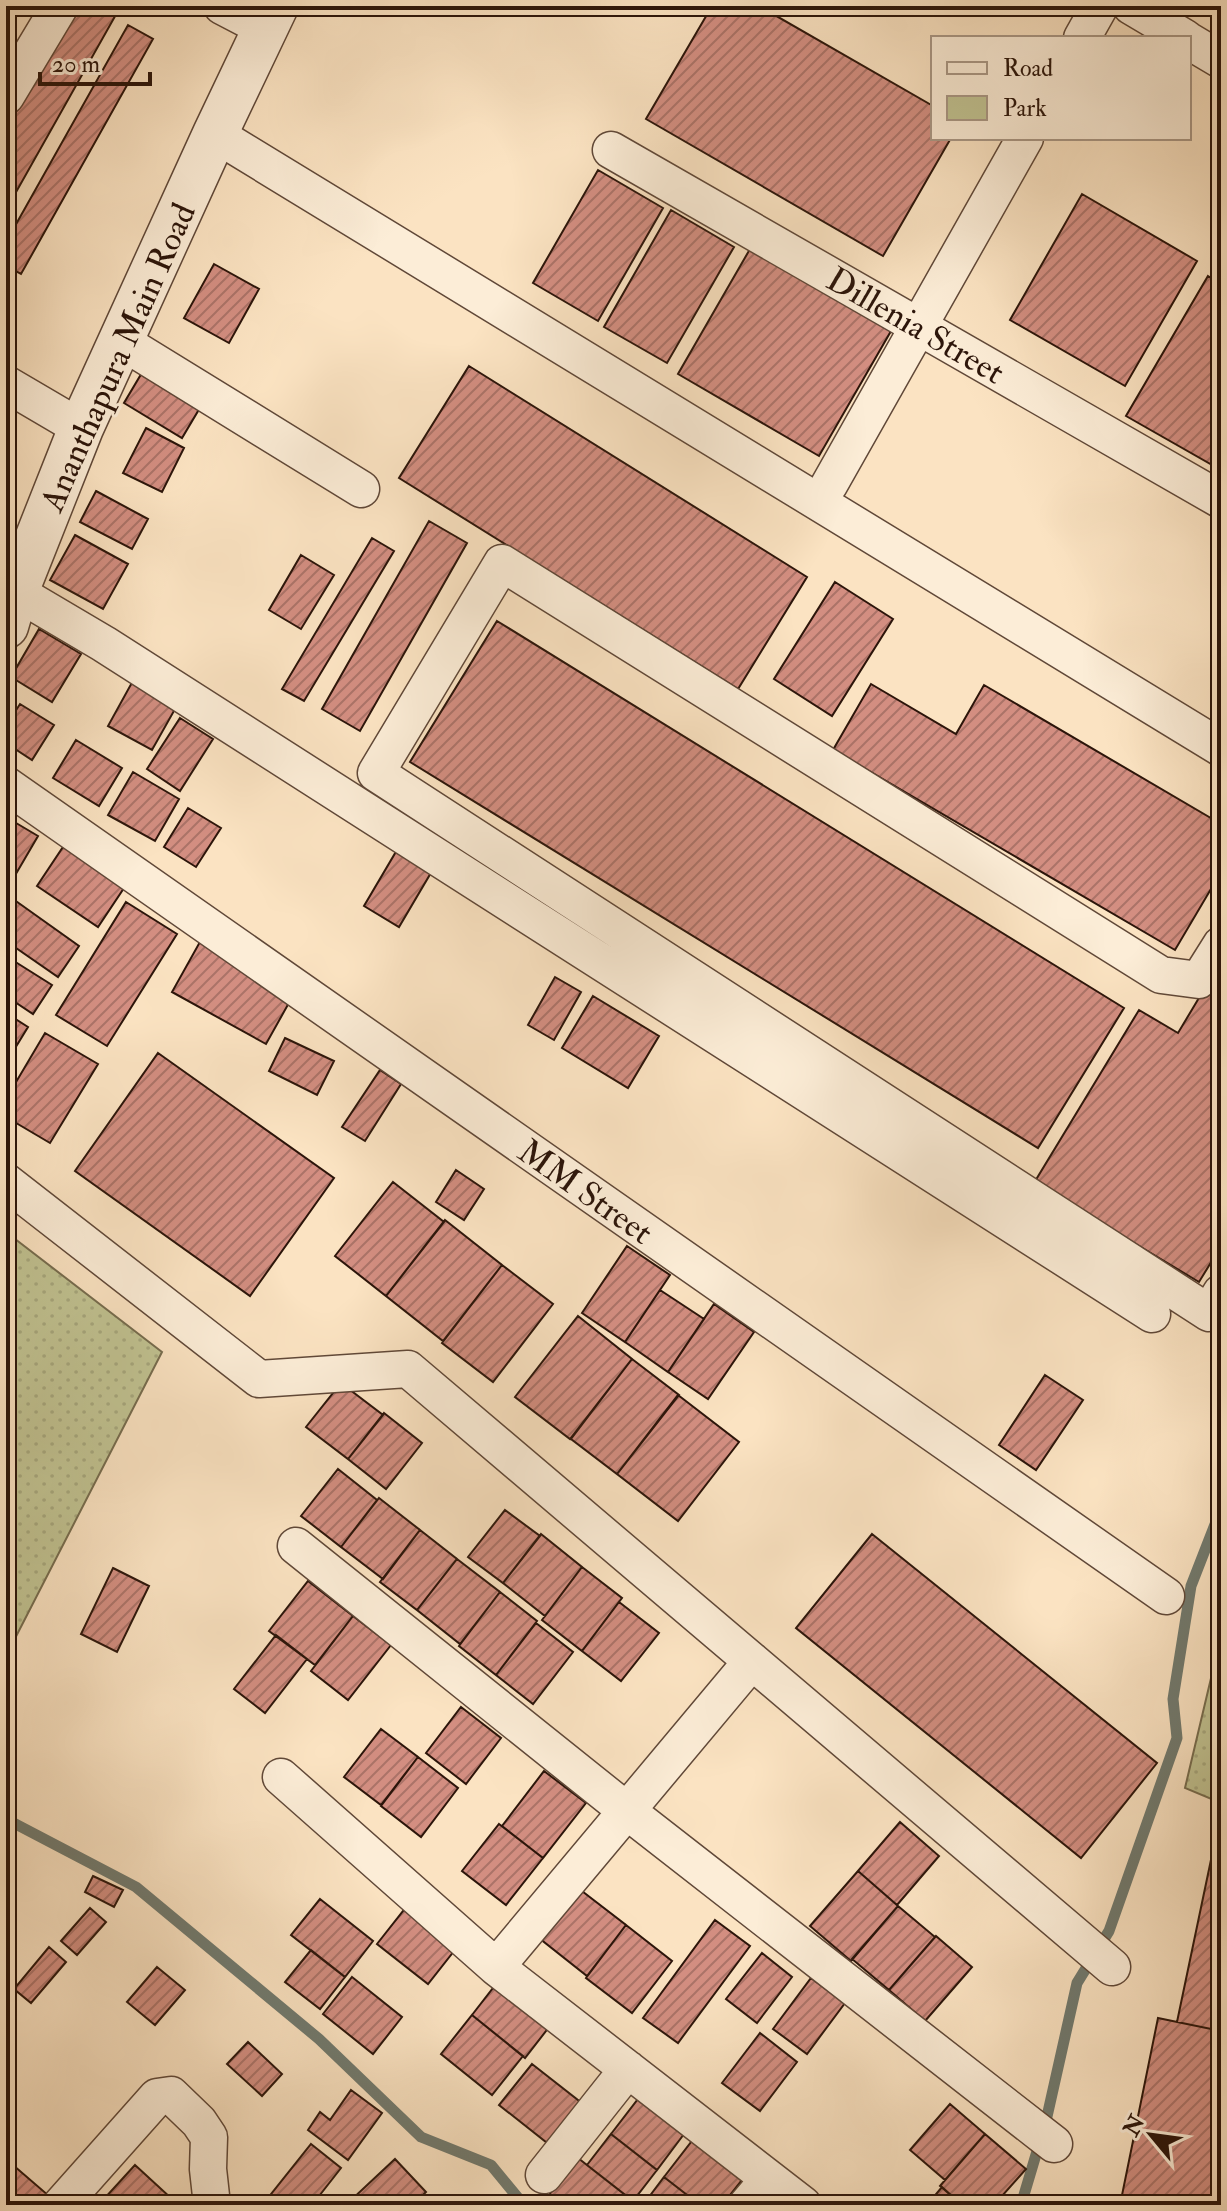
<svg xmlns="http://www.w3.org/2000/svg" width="1227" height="2211" font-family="'IM FELL Double Pica',serif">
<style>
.green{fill:url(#green-dots);stroke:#766c4e;stroke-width:2}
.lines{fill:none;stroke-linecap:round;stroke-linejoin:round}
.stream{stroke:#717a6f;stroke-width:11}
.building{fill:url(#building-hatch);stroke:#2c150a;stroke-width:2}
.minor-casing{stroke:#604838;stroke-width:39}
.tertiary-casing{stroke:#604838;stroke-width:47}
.minor{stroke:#fcedd7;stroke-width:36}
.tertiary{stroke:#fcedd7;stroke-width:44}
.labels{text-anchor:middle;stroke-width:6;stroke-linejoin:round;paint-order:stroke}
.street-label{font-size:34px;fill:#2c150a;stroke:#fcedd7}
</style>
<defs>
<pattern id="green-dots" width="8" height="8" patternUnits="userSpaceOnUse" patternTransform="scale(2)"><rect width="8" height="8" fill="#c1c392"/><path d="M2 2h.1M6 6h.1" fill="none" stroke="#a6a77d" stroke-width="1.8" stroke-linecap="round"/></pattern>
<pattern id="building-hatch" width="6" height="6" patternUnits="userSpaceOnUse" patternTransform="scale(2)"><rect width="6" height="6" fill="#d38e81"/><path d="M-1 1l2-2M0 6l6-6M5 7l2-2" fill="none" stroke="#ab7368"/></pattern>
</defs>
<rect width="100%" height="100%" fill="#fbe3c2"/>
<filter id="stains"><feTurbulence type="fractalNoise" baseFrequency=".0025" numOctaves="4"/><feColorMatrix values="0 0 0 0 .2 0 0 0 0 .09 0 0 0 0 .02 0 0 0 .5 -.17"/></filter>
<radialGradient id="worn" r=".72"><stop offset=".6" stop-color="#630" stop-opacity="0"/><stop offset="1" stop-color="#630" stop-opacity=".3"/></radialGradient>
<path class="green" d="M6 1232 162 1352 6 1656Z
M1221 1636V1803L1185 1788Z"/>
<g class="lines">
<path class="stream" d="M6 1819 136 1887 319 2039 421 2137 491 2165 524 2205
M1021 2205 1046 2121 1077 1983 1109 1931 1177 1738 1173 1699 1191 1586 1221 1509"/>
</g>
<path class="building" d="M69 6H108L118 11 6 210V118Z
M712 6H759L933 106V138H951L883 256 646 119Z
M128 25 153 39 21 274 6 266V242Z
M598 170 663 208 598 321 533 283Z
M1082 194 1197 261 1125 386 1010 320Z
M671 210 734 247 667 363 604 327Z
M750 249 891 331 819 456 678 374Z
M214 264 259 289 229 343 184 318Z
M1208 276 1221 284V470L1126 416Z
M469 366 807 577 738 689 399 478Z
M143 371 201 406 182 438 124 403Z
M146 428 184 448 162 492 123 473Z
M96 491 148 519 132 549 80 522Z
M429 521 467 543 360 731 322 709Z
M75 535 128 564 103 609 50 580Z
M372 538 394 551 304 701 282 689Z
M301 555 334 575 301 629 269 610Z
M835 582 893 619 832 716 774 679Z
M497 621 1124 1008 1038 1148 410 762Z
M39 629 81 654 52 702 11 677Z
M135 677 179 702 152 750 108 726Z
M871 684 956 734 984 685 1221 824V872L1175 950 833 750Z
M20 704 54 725 32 760 6 743V726Z
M180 718 213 739 180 791 147 769Z
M76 740 122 768 99 806 53 778Z
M133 772 179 799 155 841 108 815Z
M188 808 221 828 196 867 164 847Z
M6 817 38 836 13 879 6 875Z
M67 841 128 882 98 927 37 886Z
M397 850 432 871 399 927 364 906Z
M6 894 79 946 58 977 6 941Z
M126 902 177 934 107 1046 56 1015Z
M201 940 295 992 266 1044 172 992Z
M6 956 52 985 33 1014 6 996Z
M1221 961V1246L1199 1282 1034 1183 1139 1010 1178 1033Z
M555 977 581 992 554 1040 528 1025Z
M593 996 659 1036 628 1088 562 1048Z
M6 1013 28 1027 9 1058 6 1056Z
M45 1033 98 1064 50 1143 6 1117V1099Z
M285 1038 334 1061 317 1095 269 1071Z
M158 1053 334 1178 250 1296 75 1171Z
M380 1070 401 1084 365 1141 342 1127Z
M456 1170 484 1189 464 1220 436 1202Z
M393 1182 444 1222 386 1296 335 1256Z
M445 1220 502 1265 443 1341 386 1296Z
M627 1246 670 1275 625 1342 582 1313Z
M502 1265 553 1304 493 1382 442 1343Z
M660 1290 704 1319 668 1372 625 1342Z
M714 1304 754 1332 708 1399 668 1372Z
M578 1316 632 1359 570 1439 515 1397Z
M632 1359 679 1395 617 1474 571 1439Z
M1045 1375 1083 1400 1036 1470 999 1445Z
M341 1383 383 1415 348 1459 306 1427Z
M678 1395 739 1442 678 1521 617 1474Z
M384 1413 422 1443 386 1489 348 1459Z
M338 1469 377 1500 341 1547 301 1516Z
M379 1498 420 1530 383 1579 341 1547Z
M505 1510 540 1536 503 1583 468 1557Z
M420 1530 457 1559 417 1610 380 1582Z
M541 1534 582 1567 545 1616 503 1583Z
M872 1534 1157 1763 1081 1858 796 1628Z
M457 1559 500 1592 460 1644 417 1610Z
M582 1567 622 1598 582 1651 542 1620Z
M113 1568 149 1586 117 1652 81 1634Z
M308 1581 353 1616 315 1665 269 1631Z
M500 1592 537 1621 496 1675 459 1646Z
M619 1602 659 1633 621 1681 582 1651Z
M353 1616 391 1645 348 1700 311 1671Z
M536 1623 573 1652 533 1704 496 1675Z
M276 1635 307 1659 265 1713 234 1689Z
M461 1707 501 1738 466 1784 426 1753Z
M381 1729 418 1757 381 1805 344 1777Z
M418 1757 458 1788 421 1837 381 1806Z
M544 1771 586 1803 543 1858 502 1826Z
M900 1822 939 1856 897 1905 858 1871Z
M499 1824 543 1858 506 1905 462 1871Z
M1212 1855 1221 1857V2031L1177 2022Z
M858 1871 898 1906 851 1961 810 1926Z
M93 1876 123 1890 114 1907 85 1892Z
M578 1888 626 1925 587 1976 539 1938Z
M320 1899 373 1941 345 1977 291 1935Z
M407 1906 458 1946 428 1984 377 1944Z
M898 1906 935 1937 889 1990 852 1959Z
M90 1908 106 1922 77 1955 61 1941Z
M715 1920 750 1946 678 2043 643 2018Z
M626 1925 672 1961 632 2013 586 1978Z
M936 1936 972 1967 925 2021 889 1990Z
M49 1947 66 1962 31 2003 14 1989Z
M311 1950 345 1977 320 2009 285 1982Z
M762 1953 792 1977 757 2023 726 1999Z
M157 1967 185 1990 155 2025 127 2002Z
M352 1977 402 2017 373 2054 323 2014Z
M811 1978 845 2003 807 2054 773 2029Z
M500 1979 553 2022 525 2058 472 2015Z
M472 2015 523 2056 492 2095 441 2054Z
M1158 2018 1221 2031V2205H1120Z
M760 2033 797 2062 760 2111 722 2083Z
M248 2042 282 2074 262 2096 227 2064Z
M532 2064 583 2104 551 2146 499 2105Z
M351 2090 382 2113 348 2160 308 2130 320 2112 330 2120Z
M638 2099 684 2134 657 2170 611 2134Z
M950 2104 985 2134 945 2180 910 2150Z
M611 2134 657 2170 633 2201 587 2165Z
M985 2134 1026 2169 994 2205H962L940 2186Z
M695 2137 745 2176 722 2205H700L664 2177Z
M311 2144 341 2168 312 2205H276L268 2198Z
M578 2158 633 2201 630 2205H562L549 2195Z
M6 2159 49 2196 41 2205H19L6 2193Z
M395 2159 426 2192 413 2205H352L349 2202Z
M135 2165 172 2199 166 2205H108L103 2200Z
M664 2177 700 2205H643Z
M942 2187 962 2205H927Z"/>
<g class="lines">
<g class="minor-casing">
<path id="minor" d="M222 6 266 29
M1131 6 1185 38
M1082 38 1100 6
M1189 41 1221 60
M6 96 60 6
M215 134 1221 748
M611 150 1221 500
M121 341 361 489
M6 384 81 428
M829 485 1025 138
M16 592 104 644 1152 1314
M6 785 1166 1596
M1221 945 1199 980 1161 975 502 563 376 773 1209 1313 1221 1293
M6 1182 259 1379 408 1369 1112 1967
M296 1546 627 1811 1054 2144
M281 1777 496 1967 752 1661
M496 1967 803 2205
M544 2175 628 2069
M61 2205 157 2097 171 2095 199 2122 209 2137 208 2169 212 2205
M747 2205 769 2179"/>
</g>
<g class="tertiary-casing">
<path id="tertiary" d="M6 626 16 592 81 428 215 134 276 6"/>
</g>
<use href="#minor" class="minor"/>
<use href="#tertiary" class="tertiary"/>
</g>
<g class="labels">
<g class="street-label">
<text transform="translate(916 325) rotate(30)" y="12">Dillenia Street</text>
<text transform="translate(117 357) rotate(-66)" y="12">Ananthapura Main Road</text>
<text transform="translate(586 1191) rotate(35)" y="12">MM Street</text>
</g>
</g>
<rect width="1227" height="2211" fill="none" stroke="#fbe3c2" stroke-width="32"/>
<rect x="8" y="8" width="1211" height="2195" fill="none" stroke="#2c150a" stroke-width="4"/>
<rect x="16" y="16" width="1195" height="2179" fill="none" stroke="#2c150a" stroke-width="2"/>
<rect x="931" y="36" width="260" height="104" fill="#fcedd7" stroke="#a99785" stroke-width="2"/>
<rect x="947" y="62" width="40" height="12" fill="#fcedd7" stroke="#a99785" stroke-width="2"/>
<text x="1003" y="76" font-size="24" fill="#2c150a">Road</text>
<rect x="947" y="96" width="40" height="24" fill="#c1c392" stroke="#a99785" stroke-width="2"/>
<text x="1003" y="116" font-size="24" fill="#2c150a">Park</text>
<g transform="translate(1151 2135) rotate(299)" stroke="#fcedd7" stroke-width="6" paint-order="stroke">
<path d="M0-6L14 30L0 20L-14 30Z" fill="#2c150a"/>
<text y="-12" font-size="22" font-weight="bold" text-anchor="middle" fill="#2c150a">N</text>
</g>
<path d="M40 72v12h110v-12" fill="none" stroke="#2c150a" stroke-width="4"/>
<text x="52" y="72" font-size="24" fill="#2c150a" stroke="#fcedd7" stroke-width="6" paint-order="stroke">20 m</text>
<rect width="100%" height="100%" filter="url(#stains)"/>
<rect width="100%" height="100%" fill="url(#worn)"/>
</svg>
